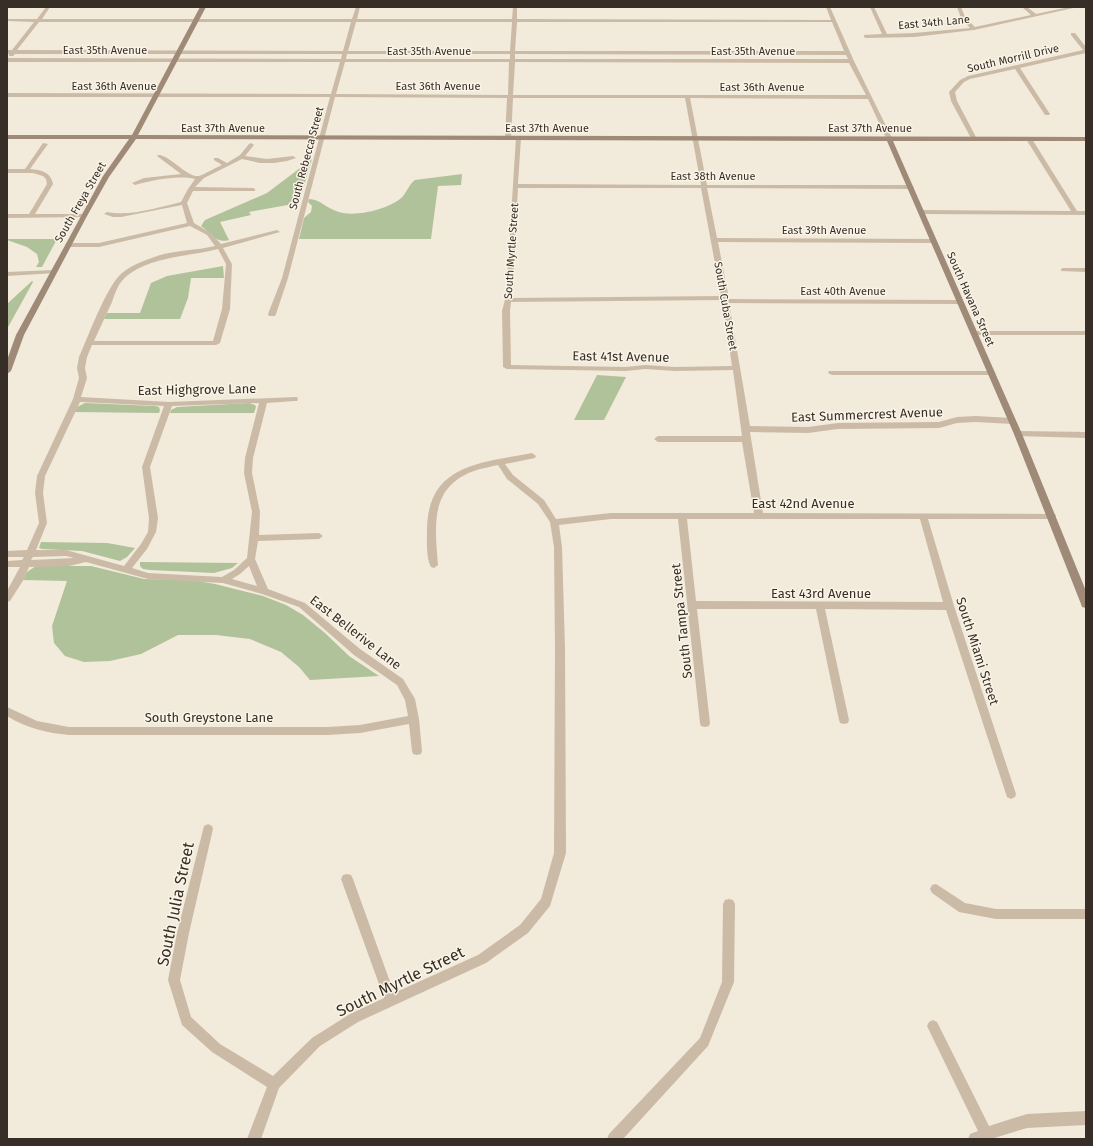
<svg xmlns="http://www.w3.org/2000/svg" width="1093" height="1146" font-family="'Fira Sans',sans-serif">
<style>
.green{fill:#b0c29a}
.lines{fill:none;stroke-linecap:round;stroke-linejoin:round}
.street{fill:#cbbba6;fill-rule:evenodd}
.secondary{fill:#9f8a78;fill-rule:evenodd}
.labels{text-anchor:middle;stroke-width:3;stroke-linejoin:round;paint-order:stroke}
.far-street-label{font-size:11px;fill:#372e27;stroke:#faf4e7}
.street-label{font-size:13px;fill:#372e27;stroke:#faf4e7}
.near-street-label{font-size:16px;fill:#372e27;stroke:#faf4e7}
</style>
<rect width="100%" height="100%" fill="#f2eadb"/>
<path class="green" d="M312 159 299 203 249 212 251 215 220 222 229 240C216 244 211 233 201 226L205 220 267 193Z
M462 174 461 185 438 186 431 239H299L304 218 311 212 312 206 308 202 309 199C320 199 326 208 336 211 353 218 386 210 400 199 406 195 408 185 415 180Z
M7 239H57L42 267H36L39 262 37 254 27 247 7 240Z
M223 266 224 278H191L188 298 180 319H104L107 313H140L151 283 167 276Z
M32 281 33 282 7 329V304Z
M597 375 626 377 604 420H574Z
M85 403 155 406 159 407 160 410 159 413 74 412 77 407Z
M249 403 255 405 256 407 254 413H170L171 410 177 407Z
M41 542 107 543 135 548 127 557 120 561 82 551 42 549 39 548Z
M140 562 238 563 232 568 214 573 150 570 143 569 140 566Z
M36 566H91L144 579 191 580 215 584 263 596 286 605 303 615 325 633 349 656 379 676 310 680 299 667 281 652 250 639 216 635H178L141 654 110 661 84 662 65 656 54 643 52 626 67 581 23 580 27 572Z"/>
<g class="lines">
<path class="street" d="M46 7H50L42 19H352L356 7H360L357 19H512L513 7H517V19L831 20 826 7H830L854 61 892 138 891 139 886 138 868 99 690 98 707 185H911L914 187 911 189 707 188 717 238 934 239 937 241 934 243 718 242 729 299 960 300 963 302 960 304 729 303 750 426 808 427 838 423 939 422 957 417 976 416 1012 418 1016 421 1012 424 976 422 957 423 939 428 838 429 808 433 750 432 763 513 1055 514 1056 516 1055 518 1052 519H928L954 606 1016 794 1015 797 1011 799 1007 797 1006 794 946 610 825 609 849 720 848 723 844 724 840 723 839 720 816 609H697L710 723 709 726 705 727 701 726 700 723 678 519H611L559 525 562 547 565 649 566 853 550 906 528 933 486 963 358 1022 320 1046 279 1088 261 1139H247L267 1087 212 1052 182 1025 168 980 177 933 204 826 208 824 212 826 213 829 189 933 180 980 191 1017 220 1044 273 1076 312 1038 350 1014 384 998 341 879 343 875 347 874 351 875 353 879 394 993 478 955 520 925 541 899 554 853 555 649 554 547 550 522 538 504 507 479 498 465C490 467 482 468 474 471 429 487 435 527 438 565L434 568 431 567C426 558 427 541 427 531 427 464 480 463 532 453L536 456 535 458 505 464 513 475 544 500 556 519 611 513H754L742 442H658L654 439 658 436H742L733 370 675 371 645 369 626 371 507 369 503 367 502 311 506 296 516 137 521 138 518 184 701 185 685 98H513L511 138 508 140 505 138 507 98 335 97 288 278 276 314 275 316H269L268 314 282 278 330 97H7V93L331 94 340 62H7V58L341 59 342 54H15L13 56H9V54H7V50H12L34 22 7 21V19H37ZM39 22H351L343 51 17 50ZM356 22H512L510 51H348ZM517 22H832L844 51H515ZM347 54H510V59H346ZM515 54 846 55 848 59H515ZM345 62H509L508 95 336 94ZM515 62 849 63 866 95H513ZM518 188H701L721 296 512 298ZM722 300 732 366 675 367 645 365 626 367 511 365 510 311 511 302ZM687 519H920L943 602 696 601Z
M870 7H874L887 34 914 33 970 28 961 18 957 7H961L965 17 975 27 1031 15 1022 7H1027L1036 14 1069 7H1078L974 30 914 37 866 38 864 37V35L882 34Z
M1071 33H1075L1086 47V53L1020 68 1050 114 1049 115H1045L1015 69 970 79 964 82 955 92 957 101 977 139 972 140 951 101 949 92 960 80 968 76 1083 50 1071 35Z
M1029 137 1032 139 1077 211H1086V215L922 214 919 212 922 210 1071 211 1026 139Z
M43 143 48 144 30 169C41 170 51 172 53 184L35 214H83L85 215V217L7 218V214H29L47 184 46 179 43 176 33 173H7V169H25Z
M251 143 254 145 245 156 267 159 293 156 296 158 287 161 274 163H260L242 159 204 178 195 187 253 188 255 189V191H193L187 203 194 223 211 233 221 244 277 230 280 232 223 248 232 264 230 309 220 343 216 345H92L87 357 85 368 87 378 81 397 169 402 297 397 298 399 297 401H294L267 403 253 458 252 473 260 512 259 535 319 533 323 536 319 539 258 541 255 559 268 589 305 603 360 649 403 679 415 699 419 719 422 751 421 754 417 755 413 754 412 751 409 724 360 733 327 735H69C47 733 26 728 7 716V707L37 721 69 727H327L360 725 408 716 405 700 397 685 354 655 299 607 262 594 223 583 148 579 86 562 69 566 29 567 24 579 10 601 7 602V591L20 567H7V561L22 560 24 557H7V551L27 550 39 523 35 493 37 476 73 399 79 378 77 368 79 357C88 337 107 285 122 273 133 264 150 258 164 254 181 250 198 250 215 246L207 235 190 226 99 247H68L65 245 68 243H99L187 223 182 205 121 217H113L104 214 107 212C129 217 160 207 181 202L188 189 195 179C176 175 154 180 135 185L132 183 144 178 181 174 157 156 158 155C169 154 187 178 199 176 203 175 217 167 222 165L214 160V158H218L227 163 240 155 249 144ZM218 249 226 264 222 309 213 341H94C100 328 106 315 112 302 114 296 116 290 119 285 137 257 188 257 218 249ZM80 402 164 406 142 467 149 518 148 532 141 544 124 566 66 550H36L47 523 43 493 45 476ZM259 403 245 458 244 473 252 512 247 558 234 570 222 577 148 573 132 568 147 549 156 532 158 518 150 467 172 406ZM66 556 74 558 31 560 33 557ZM249 566 257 586 232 579 240 574Z
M1063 268H1086V272L1061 271V269Z
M54 270 56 271V273L7 276V272Z
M971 331H1086V335H971Z
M829 371H992L996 373 992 375H832L828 373Z
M1018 431 1086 432V438L1015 436 1014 434 1015 432Z
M936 884 965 903 996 909H1086V919H996L959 912 932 893 930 889 932 885Z
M729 899 733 900 735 904 734 982 708 1046 623 1139H607L609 1134 700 1038 722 982 723 904 725 900Z
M933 1020 937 1022 989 1126 1027 1114 1086 1111V1125L1027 1128 991 1139H968L970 1134 978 1131 927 1026 929 1022Z"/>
<path class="secondary" d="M200 7H206L138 135 1086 137V141H893L1022 434 1086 591V608L1082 607 1081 604 1014 434 887 141 136 139 109 177 87 216 24 335 11 371 7 374V360L16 335 103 176 129 139H7V135H132Z"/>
</g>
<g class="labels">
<g class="far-street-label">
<text transform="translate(934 22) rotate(-5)" y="4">East 34th Lane</text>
<text x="105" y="54">East 35th Avenue</text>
<text x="429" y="55">East 35th Avenue</text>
<text x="753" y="55">East 35th Avenue</text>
<text transform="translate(1013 58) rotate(-13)" y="4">South Morrill Drive</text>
<text x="114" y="90">East 36th Avenue</text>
<text x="438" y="90">East 36th Avenue</text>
<text x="762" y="91">East 36th Avenue</text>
<text x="223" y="132">East 37th Avenue</text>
<text x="547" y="132">East 37th Avenue</text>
<text x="870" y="132">East 37th Avenue</text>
<text transform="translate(306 158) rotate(-75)" y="4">South Rebecca Street</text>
<text x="713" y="180">East 38th Avenue</text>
<text transform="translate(80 202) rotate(-60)" y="4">South Freya Street</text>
<text x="824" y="234">East 39th Avenue</text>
<text transform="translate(511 251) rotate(-86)" y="4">South Myrtle Street</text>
<text x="843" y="295">East 40th Avenue</text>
<text transform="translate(971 299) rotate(66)" y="4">South Havana Street</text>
<text transform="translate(726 306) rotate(80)" y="4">South Cuba Street</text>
</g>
<g class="street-label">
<text transform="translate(621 356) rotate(1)" y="5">East 41st Avenue</text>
<text transform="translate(197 389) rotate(-1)" y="5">East Highgrove Lane</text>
<text transform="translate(867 414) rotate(-2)" y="5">East Summercrest Avenue</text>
<text x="803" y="508">East 42nd Avenue</text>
<text x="821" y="598">East 43rd Avenue</text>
<text transform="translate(681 621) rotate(-96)" y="5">South Tampa Street</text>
<text transform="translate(356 632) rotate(38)" y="5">East Bellerive Lane</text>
<text transform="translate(978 651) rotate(72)" y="5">South Miami Street</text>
<text x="209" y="722">South Greystone Lane</text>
</g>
<g class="near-street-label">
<text transform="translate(175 904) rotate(-78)" y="6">South Julia Street</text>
<text transform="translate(400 981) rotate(-26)" y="6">South Myrtle Street</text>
</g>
</g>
<rect width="1093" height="1146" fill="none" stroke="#372e27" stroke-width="16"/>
</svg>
